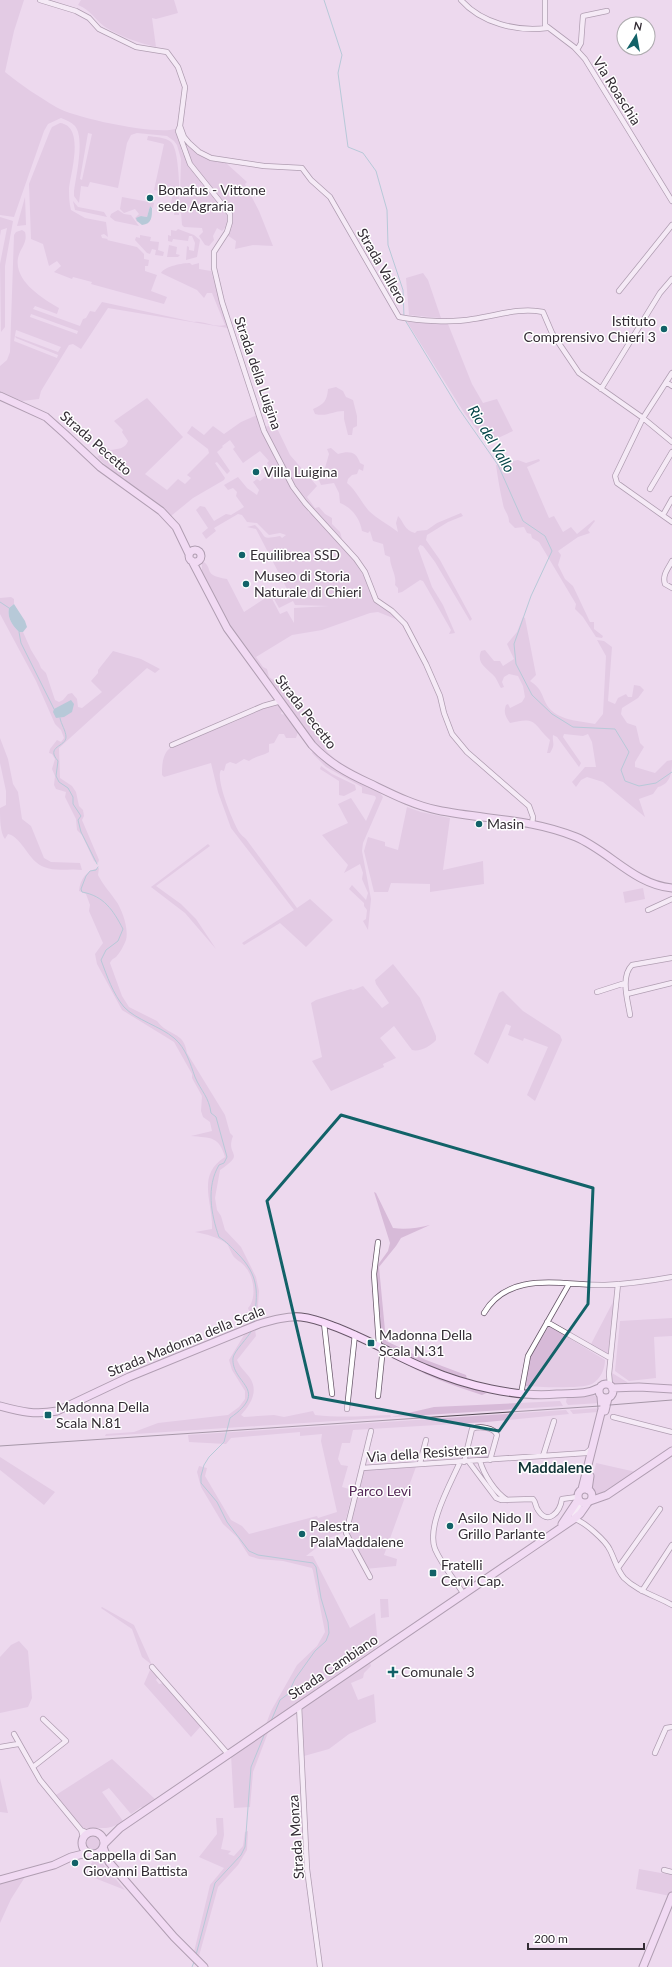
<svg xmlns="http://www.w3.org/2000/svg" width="672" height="1967" font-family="Lato,sans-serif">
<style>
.green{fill:#d7bad8;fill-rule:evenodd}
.water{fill:#76b6bc}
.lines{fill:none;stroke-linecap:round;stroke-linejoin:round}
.stream{stroke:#76b6bc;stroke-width:1}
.street-casing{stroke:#675768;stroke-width:6}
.secondary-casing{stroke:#675768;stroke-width:9}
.street{stroke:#fff;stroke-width:4.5}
.secondary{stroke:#f7dbf9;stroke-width:7}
.rail{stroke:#514852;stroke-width:1}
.marked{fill:none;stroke:#126268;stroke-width:3;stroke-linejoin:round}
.poi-dot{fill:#126268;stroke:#fff;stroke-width:1.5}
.labels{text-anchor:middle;stroke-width:3;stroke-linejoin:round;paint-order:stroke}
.street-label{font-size:14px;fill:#332c34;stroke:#fff}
.poi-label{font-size:14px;fill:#332c34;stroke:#fff;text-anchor:start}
.park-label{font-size:14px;fill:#542757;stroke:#fff}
.water-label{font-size:15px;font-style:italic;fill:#034347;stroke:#fff}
.neighbourhood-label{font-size:15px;font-weight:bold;fill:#123437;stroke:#fff}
</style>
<rect width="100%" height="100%" fill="#edd9ee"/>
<path class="green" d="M0 0H24L14 31 5 72C22 86 38 96 56 107 74 118 155 135 175 129L182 152 189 165 227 212V226L222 231 217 228 213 236 214 240 209 246 205 245 199 236 203 232 202 228 184 227 182 225 180 199 181 159 177 145 174 141 167 136 137 133 131 135 127 143 118 188 90 182 88 187 81 186 79 203 74 196V191C76 176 85 138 75 126 71 122 66 120 61 118L48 124 44 131 14 217 0 215ZM88 133 92 134 82 180 80 179Z
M81 0H174L178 13 156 19 152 18 156 47C139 43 119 36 105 27 94 19 92 11 78 5Z
M60 123C85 126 71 172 69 188 69 195 69 203 71 210L85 218 106 222 108 237 104 234 101 235 102 238 108 239 107 240 137 247 144 254V259L149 260 148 266H145V271L157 275 151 291 167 297 164 304 91 284 92 282 73 277 72 279 54 272 61 266 57 261 49 266 43 244 31 239 29 184 50 131 52 127Z
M148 136C155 137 165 137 171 142 180 150 180 202 179 215H174L175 208 170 207 173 193 154 190 164 144 147 140Z
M184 139 198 153 226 163 247 182 245 184 259 211 273 246 253 245 235 249 236 241 227 235 231 214 230 209 193 164 182 141Z
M25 197 26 225 17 226Z
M122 197 154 203 153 208 150 206 147 217 141 216 137 222 135 218 139 214 135 209 124 213 120 209Z
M73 201 78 207 104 212 107 217 75 210Z
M118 210 124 214 131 215 139 226 115 221 110 217 111 214Z
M0 217 13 221 5 266V327L1 332 0 264 7 228 1 230 0 236Z
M178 229 194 235 200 240 197 257 186 260 187 246 189 247V250L194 251 195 243 192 236H189L188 241 173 239 172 242 168 241V235L171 236V230L176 231Z
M22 230 25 232C28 243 20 248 18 258 14 281 42 298 59 308L57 314 35 306 33 309 80 326 83 319 86 318 90 311 95 312 102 302 194 322C203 320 214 328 225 325L212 293H207L204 298 197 290 161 273C165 266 183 263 190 263L192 265 199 263V269L211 271 228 328 108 308 81 349 73 344 69 345 41 391 39 399 22 401 0 392V366L7 360 10 352 14 235 16 232ZM31 314 78 331 77 334 30 317ZM16 330 61 347 58 352 15 336 16 338 58 355 57 358 14 341Z
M140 235 151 237 150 241 159 242 158 250 164 252 163 256 155 255 156 250 152 249 150 254 147 253 135 240 136 237 140 238Z
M169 245 177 247 176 254 180 255 178 257H167Z
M423 273 428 280 441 318 409 315 406 278Z
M407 322 448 324 472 384 483 403 497 399 513 431 487 443 465 414Z
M336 387 343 391 346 397 353 400 357 416V426L353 428 352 435H348L344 419V411C332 411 328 417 315 414L313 409C324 404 327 401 328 389Z
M147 398 183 437 145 474 167 490 178 479 185 484 191 478 187 475 209 453 208 449 187 433 192 426 204 435 213 426 224 434 241 422 257 415 262 430 308 508V512L314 515 347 549 370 587 373 600 379 606 390 612 398 620 378 612 370 613 322 630 292 635 256 657 263 667 267 669 269 677 285 688V694L296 705 303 708C307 720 311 732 322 739 323 758 353 768 367 778L366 780 349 772 313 743 235 636 202 576V561C215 568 201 575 227 579L244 612 270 595 280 614 287 611 294 623V608L329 606 295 605 293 601 279 608 273 597 287 589 256 529 247 527 255 525C268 537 259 540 280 536L282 538 286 535 280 533 269 535 257 523 247 522 242 515 238 514 214 528 216 531 206 539 202 533 208 528 196 510 200 506 205 507 214 521 226 514 231 515 244 507 236 496 237 492 233 488 228 490 224 485 238 477 247 488 257 495 259 490 253 482 257 479 260 481 269 474 275 480 277 479 267 463 269 461 260 451 243 463 233 449 235 447 230 440 222 446 223 447 217 452 230 471 227 474 217 462 215 463 225 478 224 480 193 498 171 516 120 479 97 457 108 448 110 450C118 449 125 449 128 441L122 432 123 430 114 421Z
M275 424 290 455 317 486 307 497 315 508 319 507 325 514 332 518V524L340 532 342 539 313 510 296 488 265 427Z
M331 448 338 454C349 451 356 451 360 463L364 465 363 471 359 469 357 474 352 475 348 479 347 483C356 490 361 502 369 511 377 519 388 524 398 532L396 523 398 516C404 522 404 530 415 533L417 531 427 530 437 523 461 513 463 516 448 522 427 535 426 540 440 560 472 619 470 621 435 562 423 546 420 545 418 548 432 587 443 605 455 633 449 634 451 630 423 581 420 580 402 592 398 593V588L395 585C397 574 390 568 390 557L385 555 383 544 373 541 370 531 368 533 362 531C360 518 351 507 340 503L339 493 334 483 321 485 315 471 325 468 329 454 327 449Z
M539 459 540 461 527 467 549 518 554 516 563 532 571 527 577 534 594 520 595 521 588 530 590 533 578 537 558 551 561 555 558 565 565 579 573 586 590 622H594V629L603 636 602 638 596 637 583 617 575 609 576 604 539 542 532 538 531 534 527 533 524 527 515 528 509 522C509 514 504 511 503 504 500 491 498 479 496 465L518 460 526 463Z
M11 597 14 599V604L9 608C7 618 12 625 19 632H23L31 650 39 663 41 668 46 673 55 700 59 702 63 700 68 694 72 693 77 699 78 707 82 708 102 692 91 681 98 673V670L113 651 141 659 160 669 155 673 147 668 59 748 60 778 72 786 76 792 79 806 83 810 84 816 82 820 99 860 98 863 94 861 82 835 77 830 76 819 65 797 66 792 56 789 54 785 55 776 52 769 55 759 52 754 49 753 50 749 57 740 61 742 64 738 61 730 55 724 36 681 0 614V598Z
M523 617 525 618 536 675 530 681C544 690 541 697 549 708 560 721 581 721 595 724L603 714 606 656 597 640 604 641 612 647 608 701 615 704 618 698 626 694 628 697H632L634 685 640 686 644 690 638 698 622 708 621 714 627 723 636 726 640 743 644 747 635 762V767L655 773 667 761 672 760C672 772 671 784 658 787L653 794 639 799 645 817 603 782 587 777 581 780 576 787 572 782 585 767H596L592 742 588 734 583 736 564 734 563 737 581 763 579 767 557 737 553 735C552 744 556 743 550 753H547L550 740C533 724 537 716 510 723 506 717 503 713 506 705L508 704 510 708 522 702 525 697 523 686 518 676 509 674 504 677 502 682 504 687 501 688C499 685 497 680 495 677 487 668 476 664 481 651L485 650 494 661H500L503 666 514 659 507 644 517 632Z
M273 704 277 705 282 710 281 714 286 715 298 732 296 738H286L284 734H279L274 743 269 744V752C262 756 256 756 249 761L244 759 236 764 230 762 226 764 224 771 221 770C215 779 233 822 239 832 241 835 244 837 246 839L297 908 310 899 333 920 306 947 280 923 244 945 242 943 294 910 231 828 218 792 211 763 164 777 162 775C162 767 162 758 167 751 176 740 219 728 234 722 247 716 259 708 273 704Z
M0 738 8 759 13 784 18 792 22 819 31 826 44 858 51 862 80 863 82 870C70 868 56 872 44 867 29 862 22 837 8 834L5 839C0 833 0 817 0 808L6 805V791L0 763Z
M314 749 376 788 383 797 363 843 362 851 371 899 368 930 363 921 366 919 367 910 364 906V903L349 889 352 885 366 900 368 893 362 879 363 873 360 864 344 873 348 865 322 835 348 823 338 804 351 798 366 821 376 798 375 796 362 793V787L326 767 312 753Z
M321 766 332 774 355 785 356 790 344 796 339 795V781L320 769Z
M407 807 421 812 450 818 443 870 483 861 484 884 430 892V884L391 883 388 892H374L364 851 368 837 385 842V846L398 850Z
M208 844 210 846 156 886 181 904 196 919 216 949 185 913 151 887Z
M99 868 98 875C103 885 110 892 116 901 122 909 129 929 126 940 124 945 120 953 116 957 113 959 112 959 110 963L122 996 129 1007 157 1021C168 1036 184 1031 187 1053L225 1115 230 1133 233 1136C225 1157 247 1152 220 1170L215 1198 217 1210 221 1216 225 1230 241 1247 256 1277 259 1291 257 1321 250 1324 251 1317 248 1308C257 1299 254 1277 246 1268 243 1263 238 1261 235 1258 231 1254 230 1248 227 1244 219 1237 205 1234 195 1232L212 1229C213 1202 196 1175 225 1157 219 1136 211 1138 191 1136L212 1131 210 1122 203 1117 201 1111 202 1096 192 1078V1074L174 1042 122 1010 97 964 95 954 103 943 89 911 90 905 86 894 79 891C80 879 87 870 99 868Z
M643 888 645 899 625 903 623 892Z
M393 964 420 998 436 1036V1040C431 1046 420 1052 412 1050L394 1026 380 1038 396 1058 383 1064 384 1067 331 1091 312 1061 322 1057 311 1003 316 1000 351 989 353 990 363 986 382 1008 389 1003 376 984 375 980Z
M503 991 523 1011 560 1035 562 1040 535 1101 527 1095 548 1047 524 1038 523 1041 508 1035 511 1026 506 1024 488 1064 474 1054 499 993Z
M374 1192 376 1193 393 1228C405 1230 418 1228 430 1225L401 1238 396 1246 379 1267 386 1341 426 1360 466 1375 467 1379C436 1369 406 1358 378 1342L372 1273 388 1251 390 1243Z
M614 1300 608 1354 591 1344Z
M672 1318V1336L654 1337 656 1378 629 1381 615 1371 620 1321Z
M549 1326 605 1360C605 1368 601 1379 592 1384 582 1389 537 1387 524 1386L530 1357Z
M255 1330 256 1336 237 1360C241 1369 245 1371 250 1378 259 1392 250 1405 241 1415L244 1417 274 1415 284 1417 313 1411 315 1415C340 1418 365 1416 390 1415L391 1417 434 1407 560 1401 563 1406 105 1436 106 1434 134 1432 158 1423 228 1415 239 1407 245 1399V1391L232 1370 229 1360 244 1335Z
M395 1358 491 1391 482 1395C452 1385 422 1375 395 1358Z
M612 1373 627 1382 629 1385 616 1386 612 1382Z
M593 1395 597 1397 600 1403 568 1405 566 1402 567 1397Z
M601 1408 598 1412 573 1414 570 1410Z
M566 1410 569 1414 487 1422 353 1430 350 1443H342L338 1459 341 1465 348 1466 342 1487 353 1490 345 1523 341 1525 343 1533 325 1539 324 1542 306 1556H313L350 1628 375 1613 378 1646 266 1724 271 1711 297 1665 317 1646 325 1632 313 1571 312 1568 283 1561 259 1559 249 1556 237 1537 223 1524 201 1487 197 1472 199 1466 207 1468 205 1476 231 1520 242 1526 249 1534 317 1516 318 1518 337 1512 321 1441 322 1434 300 1436V1432L231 1438 226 1444 189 1442 188 1435Z
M0 1457 55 1492 44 1505 0 1470Z
M596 1463 636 1472C629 1477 606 1496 598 1494 595 1494 593 1491 591 1489Z
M417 1464 384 1555 397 1559 396 1566 365 1569 347 1537 360 1470Z
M380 1599H388L389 1617 381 1618Z
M102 1607 134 1625 152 1665 142 1657 132 1629 101 1608Z
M19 1641 28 1651 32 1698 28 1707 0 1713V1657L11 1645Z
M370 1662 371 1666 364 1673 363 1678 351 1683 358 1700 374 1694 376 1722 349 1734 329 1749 304 1756 302 1707Z
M150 1670 158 1677 156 1680 159 1684 164 1683 201 1726 191 1737 144 1684Z
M269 1730 253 1772 250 1807 234 1808 231 1755Z
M112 1759 156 1800 142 1808 141 1807 131 1814 109 1788 102 1792 123 1821C106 1833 101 1825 84 1829L56 1795Z
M0 1778 8 1813 0 1812Z
M216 1818H223L224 1835 221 1849 231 1851 228 1854 234 1856 243 1846 245 1832 248 1831 247 1850 238 1865 218 1887 199 1956 194 1952 210 1885 224 1868 199 1857 217 1834Z
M86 1843a7 7 0 1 1 14 0a7 7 0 1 1-14 0Z
M93 1861 102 1863 125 1890 87 1875 85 1872Z
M639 1869 672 1875V1891L670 1896 636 1889Z
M25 1877 11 1899 0 1923V1882Z"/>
<path class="water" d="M150 206 152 208C152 217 152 224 142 225L137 221 136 218 141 216 147 217Z
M14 604 25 621 27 627 23 632H19C12 625 7 618 9 608Z
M71 700 74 704 72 712 64 717 56 718 53 712 54 709Z"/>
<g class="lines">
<path class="stream" d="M324 0 342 55 338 73 348 147 363 153 376 171 387 210 388 245 403 290 404 317
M405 320 459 409 498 465 523 521 545 536 552 551 531 596 514 644 516 664 532 695 552 714 573 727 615 729 629 752 621 770 625 781 639 786 656 783 672 772
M0 602 9 608
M19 632 21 643 54 709
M60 718C61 724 66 731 66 737 66 747 45 746 58 761L56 776 59 782 68 788 73 797V804L81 816 78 820 81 832 97 864
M98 867 96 870 90 871 86 876 81 889 82 892C104 896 113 910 123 929L118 941 106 950 101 960C107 976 113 994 124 1007 136 1020 160 1026 174 1038 186 1048 190 1063 195 1077 201 1091 209 1097 211 1113L216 1117 227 1157 224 1163 219 1165C206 1187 211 1214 219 1237 227 1242 231 1247 237 1253 259 1275 259 1293 253 1322
M252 1330C248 1338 234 1351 233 1358 231 1384 271 1389 230 1418L224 1442 209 1457 204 1465 201 1476V1483L217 1502 227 1522 249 1551 258 1555 313 1563 316 1567 321 1598 328 1622 329 1633 326 1641 315 1651 295 1679 288 1694 280 1700 271 1721
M196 1955 215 1883 241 1855 245 1847 251 1767 265 1733
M192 1967 194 1962"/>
<g class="street-casing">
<path id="street" d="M40 0 76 11 89 18 99 29 136 47 167 52 178 67 185 87 180 126 178 131 190 164 230 214V222L227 232 214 252V268L222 302 264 431 293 487 305 503 356 559 365 572 376 600 392 611 405 624 426 664 440 696 444 713 452 734 467 752 529 806 533 817 532 824
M461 0C481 23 517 32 547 28
M545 0V25L574 47 585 59 672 201
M577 50 581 43 583 16 607 11
M180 126 184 137 189 143 199 152 211 158 264 166 302 168 311 180 330 197 399 317C420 321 452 323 473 319 496 316 519 307 543 312L552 333 579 373 643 418 672 442
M619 291 672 225
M672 373 643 418 615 476 617 483 672 522
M666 382 672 386
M601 389 660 293 672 279
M650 489 672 452
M663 515 672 499
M672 561C668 569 662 575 665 584L672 588
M172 745 263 706 281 701
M648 910 672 899
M597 992 625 983
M627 994 672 983
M630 1015C628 1001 620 977 632 965L672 958
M378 1242 374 1274 379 1345
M484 1313C510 1269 563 1286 605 1285 628 1284 650 1281 672 1277
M547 1322 610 1358
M324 1323 332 1394
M610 1385 609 1374 618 1284
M521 1394 528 1356 569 1284
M378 1396 383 1347
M347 1409 355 1334
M613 1417 672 1432
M543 1456 554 1421
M480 1461C484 1475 495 1492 507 1500
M460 1462C451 1483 426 1526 435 1549 442 1565 454 1579 463 1593
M464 1462 472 1429C479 1426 494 1427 497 1435L490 1460
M469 1462 496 1498 501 1500 533 1499C536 1502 535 1506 538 1510 548 1526 560 1512 562 1499L577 1497
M420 1463 426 1440
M362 1468 371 1431
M581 1503 574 1515V1519C584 1521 606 1541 610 1550 615 1560 617 1570 624 1578 637 1591 656 1596 672 1605
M618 1568 660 1509
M370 1577 346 1533 362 1468 586 1453 592 1448
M642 1591 672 1545
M152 1667 228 1754
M299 1705 307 1869 320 1967
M14 1734 40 1780 81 1830
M0 1747 18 1744
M655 1753 666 1728 672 1727
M33 1767 66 1741 43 1719
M83 1837 81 1830 88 1833
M664 1870 672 1872"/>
</g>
<g class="secondary-casing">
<path id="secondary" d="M0 396 46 417 65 434 100 467 161 511 176 527 189 554
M189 556a6 6 0 1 1 12 0a6 6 0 1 1-12 0Z
M192 561 227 628 312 745C329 763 347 773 369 783 392 794 413 805 437 810 485 820 529 818 576 837 609 851 635 885 672 888
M599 1391a7 7 0 1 1 14 0a7 7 0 1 1-14 0Z
M612 1388 639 1387 672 1389
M0 1406C22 1412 35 1415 57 1411L129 1377 259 1324C273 1320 287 1316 301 1317 312 1318 323 1322 333 1326 366 1338 395 1356 427 1369 464 1385 517 1398 557 1394 571 1393 586 1395 599 1388
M605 1411 608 1398
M578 1496a7 7 0 1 1 14 0a7 7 0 1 1-14 0Z
M582 1489 602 1409 601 1397
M588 1490 590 1476
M590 1501 607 1495 672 1451
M562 1524 578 1500
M82 1843a11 11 0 1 1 22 0a11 11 0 1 1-22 0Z
M104 1844 120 1828 574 1519 580 1514 587 1504
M103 1847 109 1862 174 1937 204 1967
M0 1880 54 1865 71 1857 87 1853
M643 1967 672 1896"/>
</g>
<use href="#street" class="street"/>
<use href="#secondary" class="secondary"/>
<path class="rail" d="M610 1405 672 1400
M0 1446 600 1406"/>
</g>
<path d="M0 0H672V1967H0ZM341 1115 593 1188 588 1304 499 1431 313 1397 267 1201Z" fill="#edd9ee" fill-opacity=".55" fill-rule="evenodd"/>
<path class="marked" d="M341 1115 593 1188 588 1304 499 1431 313 1397 267 1201Z"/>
<g class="poi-dot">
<circle cx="150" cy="198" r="4"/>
<circle cx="664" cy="329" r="4"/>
<circle cx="256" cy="472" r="4"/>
<circle cx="242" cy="555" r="4"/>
<circle cx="246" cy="584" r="4"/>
<circle cx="479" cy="824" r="4"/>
<rect x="367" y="1339" width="8" height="8" rx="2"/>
<rect x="44" y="1411" width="8" height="8" rx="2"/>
<circle cx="450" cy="1526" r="4"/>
<circle cx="302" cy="1534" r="4"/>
<rect x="429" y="1569" width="8" height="8" rx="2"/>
<path d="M391 1666h4v4h4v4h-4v4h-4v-4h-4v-4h4z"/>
<circle cx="75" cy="1863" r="4"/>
</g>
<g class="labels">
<g class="street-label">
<text transform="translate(617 91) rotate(58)" y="5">Via Roaschia</text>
<text transform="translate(382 266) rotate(60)" y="5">Strada Vallero</text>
<text transform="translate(258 373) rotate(71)" y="5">Strada della Luigina</text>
<text transform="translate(96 443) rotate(41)" y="5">Strada Pecetto</text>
<text transform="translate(306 712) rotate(52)" y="5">Strada Pecetto</text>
<text transform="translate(186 1341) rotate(-22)" y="5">Strada Madonna della Scala</text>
<text transform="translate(427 1453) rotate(-4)" y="5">Via della Resistenza</text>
<text transform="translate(333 1667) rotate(-34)" y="5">Strada Cambiano</text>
<text transform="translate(296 1837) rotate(-94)" y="5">Strada Monza</text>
</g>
<g class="poi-label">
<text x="158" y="195">Bonafus - Vittone<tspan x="158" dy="16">sede Agraria</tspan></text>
<text x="656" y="326" text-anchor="end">Istituto<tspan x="656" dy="16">Comprensivo Chieri 3</tspan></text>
<text x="264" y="477">Villa Luigina</text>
<text x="250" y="560">Equilibrea SSD</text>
<text x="254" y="581">Museo di Storia<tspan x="254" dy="16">Naturale di Chieri</tspan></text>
<text x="487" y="829">Masin</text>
<text x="379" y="1340">Madonna Della<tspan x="379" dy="16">Scala N.31</tspan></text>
<text x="56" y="1412">Madonna Della<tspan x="56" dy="16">Scala N.81</tspan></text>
<text x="458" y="1523">Asilo Nido Il<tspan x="458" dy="16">Grillo Parlante</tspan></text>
<text x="310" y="1531">Palestra<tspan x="310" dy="16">PalaMaddalene</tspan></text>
<text x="441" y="1570">Fratelli<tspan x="441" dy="16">Cervi Cap.</tspan></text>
<text x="401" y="1677">Comunale 3</text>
<text x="83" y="1860">Cappella di San<tspan x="83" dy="16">Giovanni Battista</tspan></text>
</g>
<g class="park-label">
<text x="380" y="1496">Parco Levi</text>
</g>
<g class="water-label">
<text transform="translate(491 439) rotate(59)" y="5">Rio del Vallo</text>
</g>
<g class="neighbourhood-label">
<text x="555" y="1473">Maddalene</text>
</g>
</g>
<g transform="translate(636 36) rotate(11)"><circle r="19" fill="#ffffff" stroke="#adabae"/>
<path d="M0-3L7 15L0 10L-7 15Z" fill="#126268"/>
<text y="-6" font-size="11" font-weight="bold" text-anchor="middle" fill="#332c34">N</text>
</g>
<path d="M528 1943v6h116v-6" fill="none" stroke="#332c34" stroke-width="2"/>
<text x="534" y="1943" font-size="12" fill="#332c34" stroke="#ffffff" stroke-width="3" paint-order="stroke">200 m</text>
</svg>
